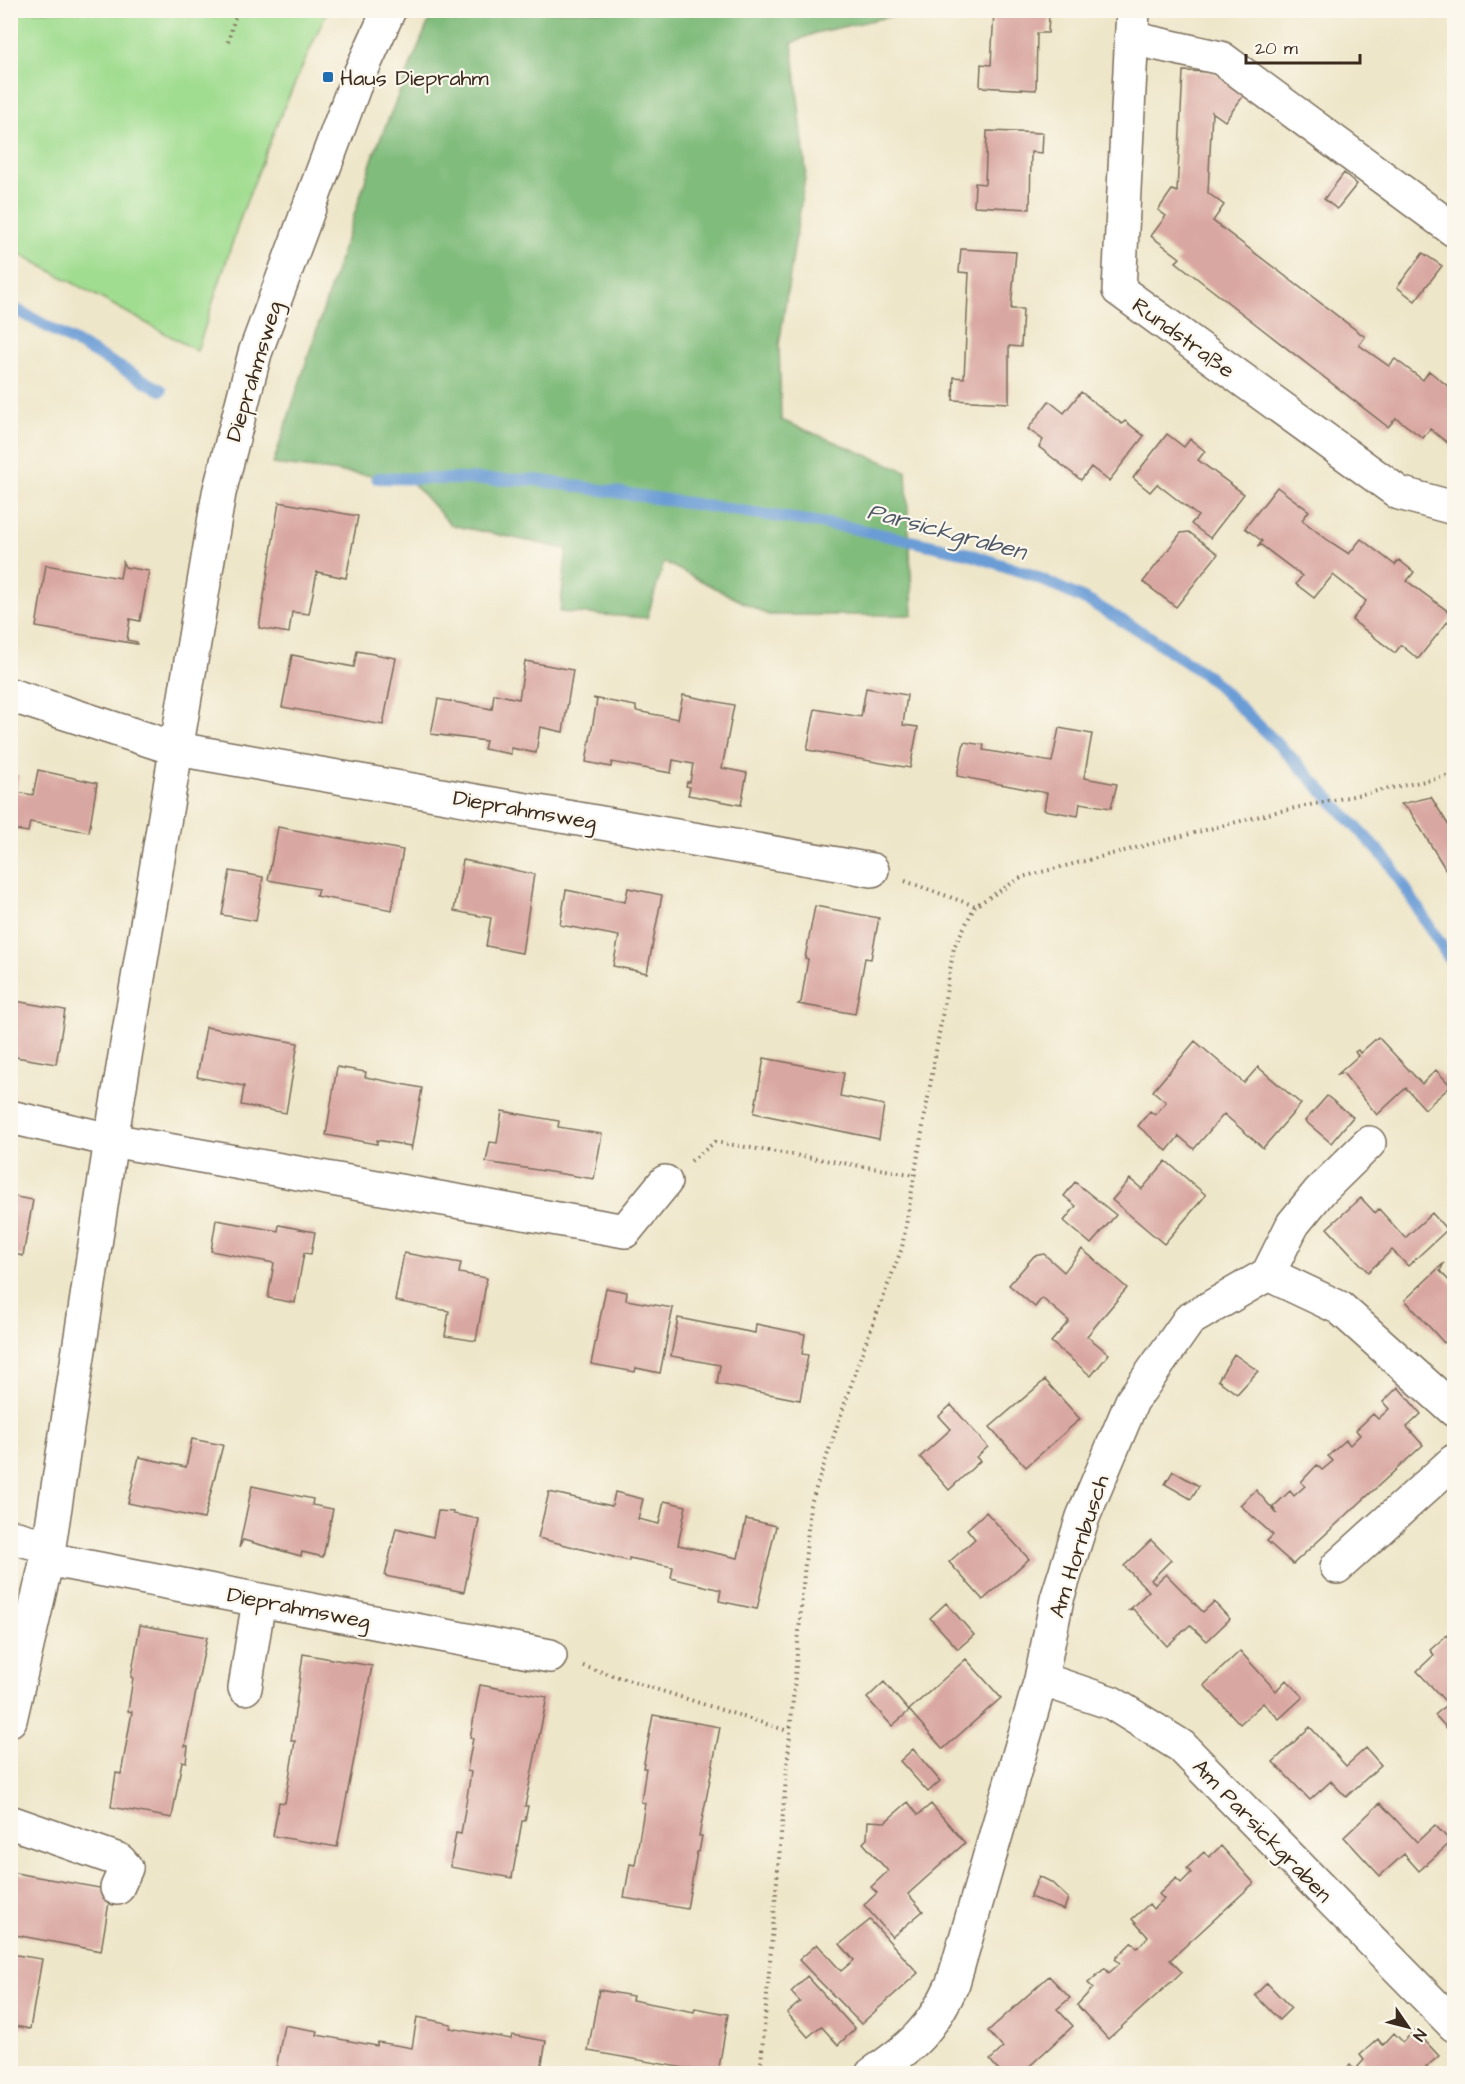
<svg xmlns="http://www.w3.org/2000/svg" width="1465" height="2084" font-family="'Architects Daughter',sans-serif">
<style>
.green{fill:#a1dd91;stroke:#6e8458;stroke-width:1.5}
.forest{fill:#80bc7b;stroke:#5e734c;stroke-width:1.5}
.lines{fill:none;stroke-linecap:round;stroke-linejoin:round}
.stream{stroke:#6b9cd5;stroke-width:12}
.building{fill:#d9a7a1}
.minor-casing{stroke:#7a6c5a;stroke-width:36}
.path{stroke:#7a6c5a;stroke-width:4;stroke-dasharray:1.5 4.5;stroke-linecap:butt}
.minor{stroke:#fff;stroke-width:33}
.poi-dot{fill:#1f6fb2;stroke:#fbf7ec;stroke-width:2}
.labels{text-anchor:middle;stroke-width:4.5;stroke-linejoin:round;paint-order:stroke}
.poi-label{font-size:22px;fill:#3b2a1e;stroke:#fbf7ec;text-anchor:start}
.street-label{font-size:22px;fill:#3b2a1e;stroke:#fbf7ec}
.water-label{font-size:24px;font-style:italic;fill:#4e5867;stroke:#fbf7ec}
</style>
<rect width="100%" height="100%" fill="#fbf7ec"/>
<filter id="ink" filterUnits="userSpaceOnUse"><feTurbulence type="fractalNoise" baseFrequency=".0167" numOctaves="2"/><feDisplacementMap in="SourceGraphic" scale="12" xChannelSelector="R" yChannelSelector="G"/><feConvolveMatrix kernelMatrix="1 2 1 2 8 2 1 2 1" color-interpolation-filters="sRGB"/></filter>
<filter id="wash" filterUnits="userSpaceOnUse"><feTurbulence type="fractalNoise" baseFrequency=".008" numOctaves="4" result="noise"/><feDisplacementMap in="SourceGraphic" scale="24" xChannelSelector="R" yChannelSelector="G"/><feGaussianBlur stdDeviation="1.35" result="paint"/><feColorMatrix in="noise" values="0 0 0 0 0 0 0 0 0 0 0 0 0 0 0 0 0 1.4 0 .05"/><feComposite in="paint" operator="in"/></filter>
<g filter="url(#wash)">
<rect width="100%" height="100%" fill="#eee6c9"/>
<path class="green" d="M10 11H327L279 119 242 213 197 351 11 249Z"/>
<path class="forest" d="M433 11H890L892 16 815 33 792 43 806 171 779 345 781 420 906 471 913 615H768L664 562 647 618 560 612 567 549 451 525 410 480 273 464 374 154Z"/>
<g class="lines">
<path class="stream" d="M10 306 161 390
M377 478 535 480 847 527 966 553 1032 575 1092 603 1150 637 1210 678 1289 755 1388 861 1454 966"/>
</g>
<g id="blocks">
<path class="building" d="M994 11 1049 14 1048 33H1037L1036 90 980 87 981 64 991 65Z
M1183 71 1214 72 1244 95 1225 121 1212 112 1208 193 1224 205 1213 221 1365 337 1359 345 1389 366 1395 359 1423 380 1429 371 1454 391V448L1430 429 1423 438 1396 418 1388 427 1176 262 1180 258 1151 236 1166 216 1158 210 1172 190 1177 192Z
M987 131 1043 133 1042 153 1031 152 1030 209 974 206 975 183 985 184Z
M1344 173 1357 184 1337 209 1324 199Z
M961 249 1016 252 1011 309H1023L1021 347 1009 346V403L953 400 954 377 964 378 969 273 959 272Z
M1423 253 1442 266 1415 301 1397 287Z
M1081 392 1122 424 1125 421 1144 436 1109 481 1091 467 1081 480 1039 447 1043 440 1028 429 1049 401 1064 413Z
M1167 434 1184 447 1190 439 1205 451 1198 460 1244 494 1210 538 1191 524 1198 516 1157 484 1150 492 1133 478Z
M1277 487 1309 511 1302 520 1329 541 1349 554 1361 539 1395 565 1399 560 1414 572 1407 581 1453 615 1418 659 1401 645 1395 653 1352 620 1366 601 1333 575 1314 598 1296 584 1302 576 1261 545 1257 547 1262 541 1245 528Z
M279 502 358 516 346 578 317 572 309 614 292 612 289 633 259 628Z
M1189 532 1218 554 1176 607 1143 582 1181 533Z
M123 562 125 567 149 571 140 621 130 619 127 640 137 642V644L36 627 46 565 120 578Z
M357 651 396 658 383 725 282 707 292 655 354 667Z
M525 661 573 670 563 732 540 727 536 753 511 748V754L484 749 486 741 431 734 438 699 492 709 494 694 519 699Z
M866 688 907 695 903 725 918 727 910 768 807 750 815 709 861 717Z
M683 695 734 705 722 768 747 773 741 805 688 795 690 787 686 786 687 782H690L693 764 673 760 671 773 612 762 611 767 586 762 597 700 593 698 636 706V711L678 719Z
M1059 728 1092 734 1084 778 1117 784 1111 808 1080 803 1078 816 1044 810 1047 793 957 776 964 742 984 745 983 750 1052 762Z
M38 770 97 783 89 832 30 822 28 832 10 829V774L19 775 16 792 33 795Z
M1431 797 1454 834V883L1410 811 1401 804Z
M278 827 403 850 392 910 316 896 318 889 268 880Z
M463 860 534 874 522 953 486 946 491 918 454 911Z
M230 871 263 877 256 921 222 915Z
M628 888 662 895 647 973 613 966 619 936 560 925 566 890 625 902Z
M815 906 879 918 871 959 865 958 855 1014 798 1004 801 1002 808 959 805 958Z
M10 1000 65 1010 56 1064 10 1056Z
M206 1027 298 1043 286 1113 241 1105 244 1086 197 1077Z
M1378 1037 1422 1084 1436 1070 1451 1086 1425 1109 1406 1088 1377 1115 1343 1073 1338 1074 1358 1056 1355 1052 1358 1050 1360 1053Z
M1195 1041 1244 1083 1258 1067 1301 1104 1263 1148 1224 1114 1194 1149 1179 1136 1167 1151 1138 1126 1150 1111 1155 1115 1166 1102 1153 1091Z
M764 1058 844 1073 840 1096 884 1105 879 1139 754 1113Z
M337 1067 366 1072 365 1077 422 1088 411 1151 410 1146 377 1140V1144L326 1135Z
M1327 1096 1353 1117 1331 1143 1305 1121Z
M502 1111 559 1121 558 1127 602 1134 594 1179 486 1162 490 1142 497 1143Z
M1166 1161 1206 1195 1164 1244 1112 1200 1130 1179 1142 1189Z
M1075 1182 1116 1215 1091 1244 1064 1221 1076 1206 1064 1196Z
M10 1196 33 1200 23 1256 10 1253Z
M1361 1198 1375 1213 1379 1209 1405 1238 1432 1213 1447 1230 1408 1266 1392 1250 1368 1272 1327 1228Z
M216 1220 278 1231 279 1225 315 1232 311 1254 304 1253 295 1303 268 1298 274 1263 211 1251Z
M1082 1249 1127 1288 1087 1336 1109 1354 1091 1376 1051 1342 1069 1321 1042 1298 1035 1307 1009 1285 1034 1256 1044 1254 1064 1272Z
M404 1253 461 1263 459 1273 487 1278 476 1341 445 1336 449 1311 395 1301Z
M1444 1263 1440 1271 1452 1284 1454 1281V1333L1444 1343 1405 1300Z
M606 1288 627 1292 626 1300 673 1308 660 1373 636 1368 635 1372 591 1364Z
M678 1318 755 1333 756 1324 805 1334 802 1354 808 1355 800 1400 717 1384 720 1365 671 1356Z
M1234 1354 1258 1371 1237 1394 1218 1380Z
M1045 1380 1080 1419 1026 1467 990 1427Z
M1398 1387 1421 1414 1407 1427 1423 1445 1293 1564 1267 1541 1273 1535 1240 1505 1256 1490 1277 1514 1273 1507 1290 1491 1294 1496 1305 1486 1301 1482 1317 1465 1322 1470 1333 1461 1328 1456 1346 1440 1350 1445 1360 1435 1356 1430 1373 1414 1378 1419 1389 1409 1383 1402Z
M951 1405 988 1447 976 1457 980 1461 949 1490 920 1457 951 1429 939 1416Z
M192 1439 223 1445 204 1519 128 1503 139 1457 186 1467Z
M1173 1471 1199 1486 1191 1499 1165 1484Z
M252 1486 313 1499 312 1505 333 1509 323 1557 302 1552 301 1556 243 1540 239 1548Z
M549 1492 612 1506 615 1492 643 1499 638 1519 659 1524 664 1501 686 1506 678 1545 738 1558 746 1519 776 1526 757 1609 719 1601 721 1590 671 1578 673 1567 629 1558V1561L538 1538Z
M438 1511 453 1512V1514L479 1519 464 1592 385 1576 396 1528 433 1537Z
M986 1512 1029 1559 983 1600 949 1562 975 1539 967 1529Z
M1151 1540 1171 1560 1151 1580 1155 1584 1166 1574 1203 1612 1214 1602 1230 1619 1207 1641 1190 1625 1167 1646 1133 1609 1129 1610 1149 1591 1124 1566Z
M946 1603 974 1635 958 1649 930 1618Z
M140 1625 207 1637 185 1746H188L186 1762 182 1761 172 1818 111 1807 116 1773 121 1774 132 1712 128 1711 133 1678 131 1677Z
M1447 1635 1451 1640 1454 1637V1691L1445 1701 1417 1671 1434 1655 1430 1650Z
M1240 1651 1276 1691 1286 1680 1303 1697 1279 1719 1263 1703 1240 1724 1204 1685Z
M303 1654 372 1666 337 1847 273 1836 279 1802 285 1803 295 1741H291Z
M966 1659 1001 1698 943 1749 909 1710Z
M884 1682 909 1711 892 1726 867 1698Z
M480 1685 547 1697 525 1806H528L525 1821H522L512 1878 450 1867 456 1833 461 1834 471 1772 467 1771 473 1738H470Z
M1447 1704 1454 1712V1736L1435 1715Z
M653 1715 720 1727 699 1836H702L699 1852H697L687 1909 624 1898 630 1864 635 1865 645 1803 641 1802 646 1768H643Z
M1310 1727 1346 1766 1366 1748 1381 1765 1346 1797 1331 1781 1310 1800 1273 1762Z
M913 1749 940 1781 928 1792 900 1761Z
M908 1802 918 1815 931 1804 965 1843 908 1894 923 1911 892 1937 864 1905 877 1893 871 1887 888 1871 863 1843 867 1839 868 1821 885 1822Z
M1380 1803 1417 1842 1435 1825 1451 1842 1419 1871 1404 1854 1380 1876 1344 1837Z
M1221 1846 1254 1883 1170 1960 1182 1972 1108 2039 1077 2005 1093 1988 1088 1983 1105 1968 1109 1973 1120 1963 1115 1959 1132 1942 1137 1948 1148 1937 1132 1919 1149 1904 1153 1909 1164 1899 1159 1894 1176 1878 1181 1883 1191 1873 1187 1868 1204 1852 1209 1857Z
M10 1872 111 1890 101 1951 10 1934Z
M1039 1876 1051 1882 1068 1898 1064 1910 1030 1897Z
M870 1920 918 1973 861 2024 799 1960 817 1944 841 1971 854 1960 840 1944Z
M10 1954 42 1959 30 2029 10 2025Z
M807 1976 855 2029 838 2045 821 2026 808 2037 787 2013 800 2002 791 1992Z
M1049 1976 1070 1998 1057 2009 1073 2026 1021 2074H1002L990 2060 1003 2048 988 2031Z
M1267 1983 1291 2008 1279 2020 1255 1995Z
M599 1990 633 1996 632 2000 694 2012 695 2008 728 2014 718 2074 588 2051Z
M417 2017 451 2024 450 2028 511 2039 512 2035 546 2041 540 2074H275L284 2025 318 2031 317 2035 377 2046 378 2042 412 2048Z
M1415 2030 1439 2056 1426 2067 1428 2069 1424 2074H1341L1350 2065 1355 2070 1364 2060 1360 2055 1378 2039 1383 2045 1394 2033 1403 2042Z
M10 2069 40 2072V2074H10Z"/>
</g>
</g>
<g filter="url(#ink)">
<use href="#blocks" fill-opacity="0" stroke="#7a6c5a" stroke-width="1.5"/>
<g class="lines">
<g class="minor-casing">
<path id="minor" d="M1133 10 1119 290 1399 493 1454 508
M1131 38 1221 58 1454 230
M10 695 177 749 872 870
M10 1117 111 1140 625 1231 665 1182
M1268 1274 1293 1224 1320 1191 1369 1143
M10 1536 49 1547
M47 1559 550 1656
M1337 1567 1454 1461
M1041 1679 1112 1703 1181 1746 1454 2025
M245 1688 259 1600
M10 1720 47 1559 111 1140 219 493 255 353 354 87 389 10
M10 1822 119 1860 126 1868 117 1888
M872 2074C913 2046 932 2029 953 1983L1041 1679 1057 1599 1083 1517 1132 1401 1189 1320 1268 1274 1340 1308 1454 1410"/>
</g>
<path class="path" d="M228 42 237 10
M905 881 975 906
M691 1161 715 1142 916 1175
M583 1666 788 1731
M760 2074 810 1506 864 1347 902 1248 954 947 975 906 1022 877 1276 812 1454 775"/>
<use href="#minor" class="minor"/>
</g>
</g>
<rect class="poi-dot" x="322" y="71" width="12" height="12" rx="3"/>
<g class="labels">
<g class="poi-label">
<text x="340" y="85">Haus Dieprahm</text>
</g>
<g class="street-label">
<text transform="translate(1184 337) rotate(36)" y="8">Rundstraße</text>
<text transform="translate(253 371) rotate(-73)" y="8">Dieprahmsweg</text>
<text transform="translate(525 809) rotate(10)" y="8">Dieprahmsweg</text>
<text transform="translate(1078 1546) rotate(-72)" y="8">Am Hornbusch</text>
<text transform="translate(299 1607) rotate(11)" y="8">Dieprahmsweg</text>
<text transform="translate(1263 1830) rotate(46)" y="8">Am Parsickgraben</text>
</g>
<g class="water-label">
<text transform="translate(947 531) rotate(15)" y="8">Parsickgraben</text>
</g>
</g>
<rect width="1465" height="2084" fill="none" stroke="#fbf7ec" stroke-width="36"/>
<g transform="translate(1408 2027) rotate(125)" stroke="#fbf7ec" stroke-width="4.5" paint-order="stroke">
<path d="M0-4.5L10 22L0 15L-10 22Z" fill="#3b2a1e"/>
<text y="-9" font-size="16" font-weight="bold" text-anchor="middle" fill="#3b2a1e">N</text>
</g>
<path d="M1246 54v9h114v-9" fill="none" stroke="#3b2a1e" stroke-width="3"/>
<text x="1255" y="54" font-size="18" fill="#3b2a1e" stroke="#fbf7ec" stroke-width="4.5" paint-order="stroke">20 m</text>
</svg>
